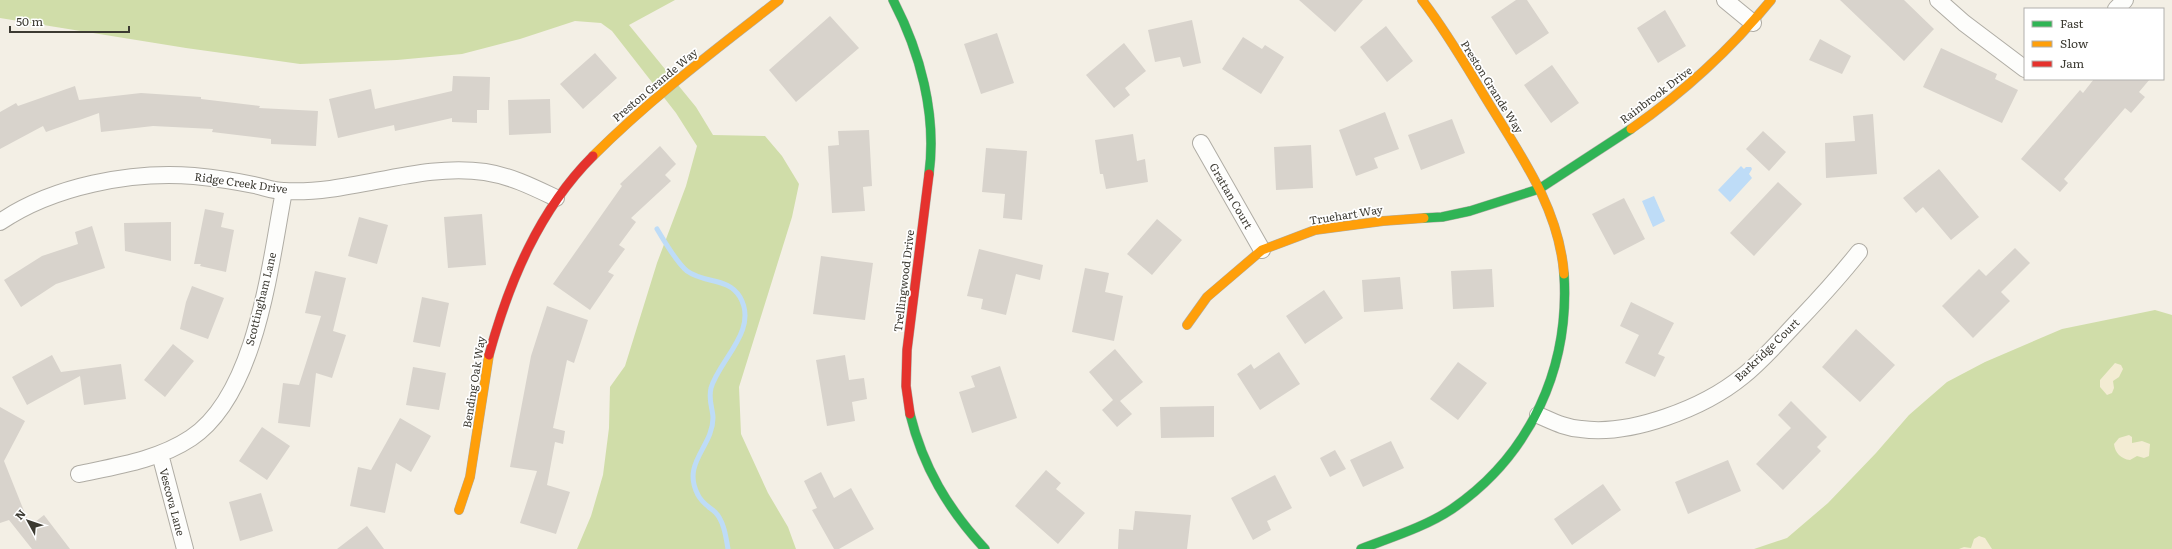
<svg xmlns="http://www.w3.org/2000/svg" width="2172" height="549" font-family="Literata,serif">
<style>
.green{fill:#d0dda9}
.sand{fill:#f3ecd3}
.water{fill:#bedcf7}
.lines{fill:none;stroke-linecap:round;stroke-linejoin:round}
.stream{stroke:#bedcf7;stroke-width:5}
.building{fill:#d8d3cc}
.street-casing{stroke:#afaca4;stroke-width:18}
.fast-casing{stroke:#afaca4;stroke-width:10}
.slow-casing{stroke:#afaca4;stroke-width:10}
.jam-casing{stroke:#afaca4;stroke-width:10}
.street{stroke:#fdfdfb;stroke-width:16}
.fast{stroke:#30b455;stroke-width:9}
.slow{stroke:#ff9f0a;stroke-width:9}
.jam{stroke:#e5322d;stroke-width:9}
.labels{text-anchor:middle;stroke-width:3.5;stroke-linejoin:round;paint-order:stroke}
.street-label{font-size:11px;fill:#3c3a32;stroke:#fff}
</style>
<rect width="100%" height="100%" fill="#f3efe5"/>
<path class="green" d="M0 0H675L629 25 696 107 713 135 765 136 782 156 799 184 792 217 739 387 741 434 768 493 788 527 796 549H577L591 516 603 475 609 428 610 387 625 366 657 263 686 186 697 146 676 113 612 31 601 23 575 21 520 39 462 54 397 60 300 64 186 48 0 18Z
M2155 310 2172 315V549H1754L1787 538 1828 503 1876 453 1909 415 1947 382 1985 362 2062 329Z"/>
<path class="sand" d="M2115 363 2121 365 2123 369 2119 377 2113 381 2114 388 2112 393 2107 395 2100 387V380Z
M2129 435 2132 437V443L2142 441 2150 444 2149 456 2144 458 2137 456 2130 460C2121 459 2115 453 2114 444L2119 438Z
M1979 536 1985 538 1992 549H1959L1964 547 1971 548 1974 539Z"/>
<path class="water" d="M1741 166 1744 169 1746 167H1751L1752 169 1749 174 1752 178 1730 202 1718 190Z
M1654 196 1665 221 1653 227 1642 201Z"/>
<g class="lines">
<path class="stream" d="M657 229C665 242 676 262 687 271 705 284 728 277 740 297 759 330 719 360 711 388 708 401 713 409 713 418 713 447 681 463 698 495 702 503 709 507 715 512 724 521 726 537 728 549"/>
</g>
<path class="building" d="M1299 0H1363L1335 32Z
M1516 0H1527L1549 33 1516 55 1491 17Z
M1840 0H1904L1934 29 1904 61Z
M1665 10 1686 46 1658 63 1637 28Z
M830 16 859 48 796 102 769 70Z
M1192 20 1201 63 1183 67 1180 57 1155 62 1148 30Z
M1386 26 1413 61 1387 82 1360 47Z
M997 33 1014 83 981 94 964 44Z
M1243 37 1262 49 1265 45 1284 57 1261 94 1222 69Z
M1820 39 1851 56 1842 74 1809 60Z
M1124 43 1146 71 1125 88 1130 95 1114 108 1086 75Z
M1941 48 1997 74 1995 79 2018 90 2002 123 1923 87Z
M595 53 617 78 583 109 560 84Z
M1552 65 1579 103 1551 123 1524 85Z
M453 76 490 77 489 110H477V123L452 122V118L395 131 394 125 338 138 329 99 371 89 375 109 452 91Z
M2094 79H2150L2139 92 2145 97 2131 113 2125 108 2064 179 2068 183 2060 192 2021 159 2080 90 2083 93Z
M75 86 79 100 141 93 201 97V99L260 106 259 108 318 111 316 146 271 144V139L212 132 213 129 153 126 101 132 99 113 46 132 43 126 0 149V112L16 103 18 106Z
M550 99 551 133 509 135 508 100Z
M1385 112 1399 149 1374 158 1378 168 1356 176 1339 130Z
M1873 114 1877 174 1826 178 1825 143 1855 141 1853 116Z
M1452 119 1465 153 1421 170 1408 135Z
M869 130 872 186 863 187 865 211 832 213 828 146 839 145 838 131Z
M1763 131 1786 152 1769 171 1746 149Z
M1133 134 1137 161 1145 159 1148 182 1106 189 1103 174H1100L1095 140Z
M1311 145 1313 188 1276 190 1274 147Z
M660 146 676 164 665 175 671 181 631 218 636 222 619 245 625 249 608 272 614 275 590 310 553 284 622 186 620 184Z
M986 148 1027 151 1022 220 1003 218 1005 194 982 192Z
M1939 169 1979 217 1951 240 1923 207 1916 213 1903 198Z
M1778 182 1802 204 1754 256 1730 233Z
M1624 198 1645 239 1614 255 1592 214Z
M205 209 224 213 221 227 234 230 226 272 200 266 201 264H194Z
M482 214 486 265 448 268 444 217Z
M359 217 388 225 377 264 348 256Z
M1157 219 1182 240 1152 275 1127 254Z
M171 222V261L125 251 124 223Z
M92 226 105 268 56 284 21 307 4 280 42 256 78 244 75 232Z
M2015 248 2030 263 2001 292 2010 301 1973 338 1942 306 1979 269 1986 276Z
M979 249 1043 265 1040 280 1016 274 1006 315 981 309 983 299 967 296Z
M821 256 873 263 865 320 813 314Z
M1085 268 1109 273 1105 292 1123 296 1114 341 1072 332Z
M1492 269 1494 307 1453 309 1451 271Z
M315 271 346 278 333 331 346 335 332 378 316 373 310 427 278 423 283 383 299 385 321 316 305 313Z
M1400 277 1403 309 1364 312 1362 280Z
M192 286 224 298 208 339 180 329 186 302Z
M1324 290 1343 318 1305 344 1286 316Z
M422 297 449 303 440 347 413 342Z
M1631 302 1674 323 1658 354 1665 357 1655 377 1625 363 1639 335 1620 326Z
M547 306 588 320 574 363 567 360 553 428 565 431 563 444 555 442 547 485 570 492 556 534 520 523 537 471 510 467 531 356Z
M1856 329 1895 365 1860 402 1822 367Z
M173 344 194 361 165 397 144 380Z
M1115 349 1143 382 1120 401 1132 414 1117 427 1102 410 1113 400 1089 372Z
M1279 352 1300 384 1260 410 1237 374 1251 364 1254 369Z
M52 355 61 372 121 364 126 399 84 405 80 376 27 405 12 377Z
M845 355 849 380 864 378 867 399 852 402 855 421 827 426 816 360Z
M1458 362 1487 383 1458 420 1430 399Z
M1000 366 1017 418 972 433 959 392 975 387 971 376Z
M413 367 446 373 439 410 406 405Z
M1791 401 1827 437 1817 447 1821 451 1783 490 1756 464 1791 428 1778 415Z
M1214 406V437L1161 438 1160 407Z
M0 407 25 421 4 461 30 526 44 515 70 549H32L9 520 0 523Z
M400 418 431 436 411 472 396 463 385 513 350 506 358 467 371 470Z
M262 427 290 446 267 480 239 461Z
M1391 441 1404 468 1363 487 1350 460Z
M1335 450 1346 469 1330 477 1320 458Z
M1728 460 1741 491 1688 514 1675 482Z
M1046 470 1061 483 1056 489 1085 513 1058 544 1015 506Z
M821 472 834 498 851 488 874 529 839 549H834L812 510 817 508 804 481Z
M1275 475 1292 508 1267 521 1271 530 1253 540 1231 498Z
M1603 484 1621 510 1572 545 1554 519Z
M261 493 273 531 240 541 229 502Z
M1135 511 1191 515 1187 549H1118L1119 529 1133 530Z
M367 526 384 549H337Z"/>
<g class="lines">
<g class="street-casing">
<path id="street" d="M1725 0 1753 23
M1938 0 1964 23 2025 69
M2116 9 2125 0
M1201 143 1262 250
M0 222C53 186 131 171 194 176 214 178 235 181 254 185 264 187 274 191 284 191 351 195 419 162 485 172 511 176 533 187 556 198
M1538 415C1552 421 1565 428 1581 429 1631 436 1704 408 1743 376 1763 360 1781 339 1799 320 1820 298 1840 276 1859 252
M160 454 185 549
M79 474C117 466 158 460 191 438 257 394 270 264 284 191"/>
</g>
<g class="fast-casing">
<path id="fast" d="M893 0C920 52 937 114 929 174
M1424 218 1442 217 1470 211 1539 189 1631 129
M910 414C923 467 948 509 985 549
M1361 549C1392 537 1425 527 1452 509 1531 455 1570 367 1564 274"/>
</g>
<g class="slow-casing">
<path id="slow" d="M1422 0C1446 31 1465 64 1485 97 1519 153 1559 207 1564 274
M1631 129C1684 92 1730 50 1771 0
M593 156C651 98 715 50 779 0
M1187 325 1207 297 1262 250 1315 230 1383 221 1424 218
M459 510 470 477 489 355"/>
</g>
<g class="jam-casing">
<path id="jam" d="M489 355C509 282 539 210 593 156
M910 414 906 386 907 350 929 174"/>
</g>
<use href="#street" class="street"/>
<use href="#fast" class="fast"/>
<use href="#slow" class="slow"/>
<use href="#jam" class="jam"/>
</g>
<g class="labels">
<g class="street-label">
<text transform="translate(655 85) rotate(-40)" y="4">Preston Grande Way</text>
<text transform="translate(1492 87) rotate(58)" y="4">Preston Grande Way</text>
<text transform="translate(1656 95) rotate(-37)" y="4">Rainbrook Drive</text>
<text transform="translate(241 183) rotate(8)" y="4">Ridge Creek Drive</text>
<text transform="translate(1231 196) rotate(60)" y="4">Grattan Court</text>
<text transform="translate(1346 215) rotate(-9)" y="4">Truehart Way</text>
<text transform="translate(904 281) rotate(-83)" y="4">Trellingwood Drive</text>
<text transform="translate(261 299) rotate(-76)" y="4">Scottingham Lane</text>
<text transform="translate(1767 350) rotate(-44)" y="4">Barkridge Court</text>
<text transform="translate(474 382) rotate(-81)" y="4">Bending Oak Way</text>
<text transform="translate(172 502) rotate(75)" y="4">Vescova Lane</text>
</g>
</g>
<rect x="2024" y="8" width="140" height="72" fill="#ffffff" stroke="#b1b0ad"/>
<rect x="2032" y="21" width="20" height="6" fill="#30b455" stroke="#b1b0ad"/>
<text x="2060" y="28" font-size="12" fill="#3c3a32">Fast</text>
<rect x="2032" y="41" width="20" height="6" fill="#ff9f0a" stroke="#b1b0ad"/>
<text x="2060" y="48" font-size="12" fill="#3c3a32">Slow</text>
<rect x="2032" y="61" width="20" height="6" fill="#e5322d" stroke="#b1b0ad"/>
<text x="2060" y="68" font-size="12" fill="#3c3a32">Jam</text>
<g transform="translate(28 521) rotate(310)" stroke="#ffffff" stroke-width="3" paint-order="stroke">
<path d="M0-3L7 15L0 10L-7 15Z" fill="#3c3a32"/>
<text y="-6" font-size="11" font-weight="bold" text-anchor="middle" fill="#3c3a32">N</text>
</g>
<path d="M10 26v6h119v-6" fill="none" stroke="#3c3a32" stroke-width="2"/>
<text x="16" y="26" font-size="12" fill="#3c3a32" stroke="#ffffff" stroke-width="3" paint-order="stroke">50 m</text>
</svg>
